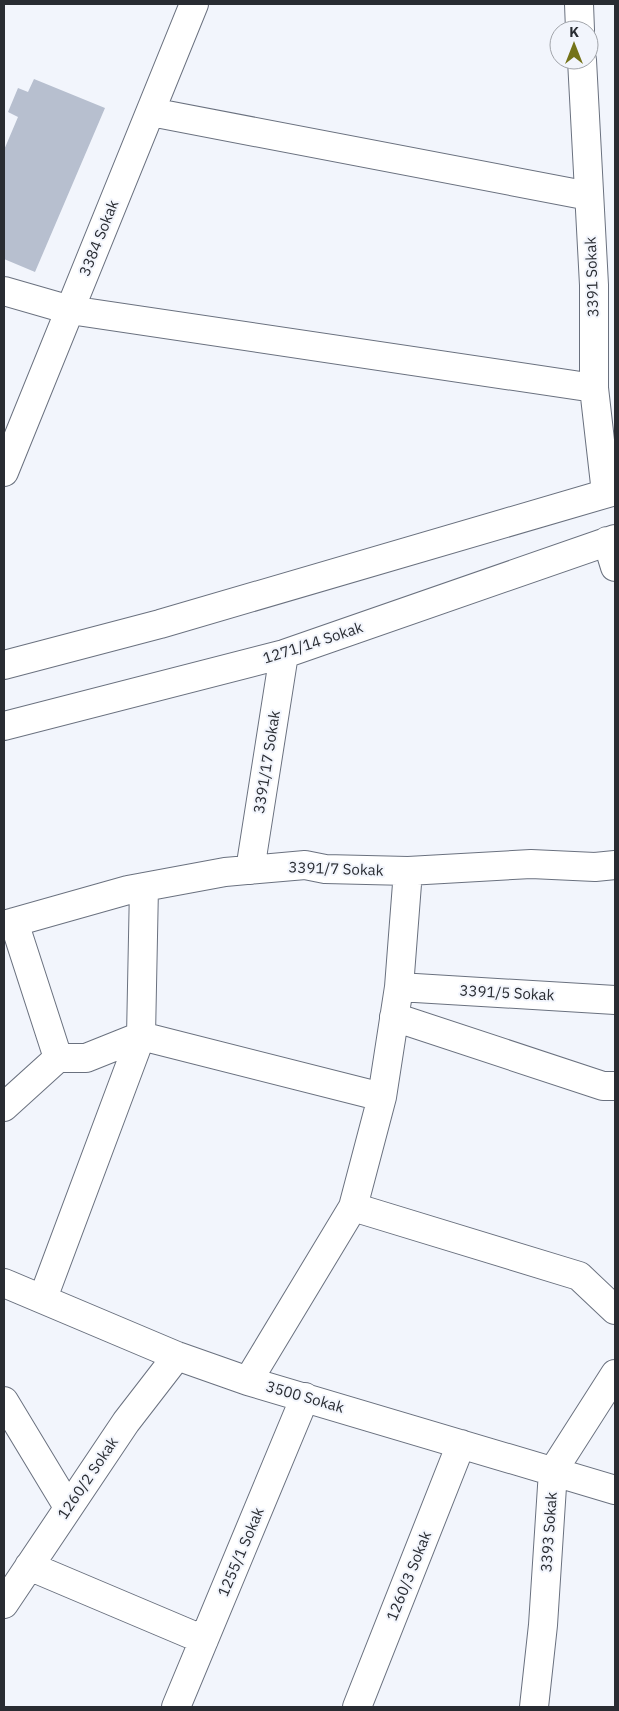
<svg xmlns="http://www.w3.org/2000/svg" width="619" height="1711" font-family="'IBM Plex Sans',sans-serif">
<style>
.building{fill:#b7bfcf}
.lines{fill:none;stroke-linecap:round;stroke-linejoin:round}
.minor-casing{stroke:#6a717f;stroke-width:30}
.minor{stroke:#fff;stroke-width:28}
.labels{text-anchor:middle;stroke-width:4;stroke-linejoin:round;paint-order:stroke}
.street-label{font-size:15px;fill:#292c32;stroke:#f2f5fc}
</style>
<rect width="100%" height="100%" fill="#f2f5fc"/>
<path class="building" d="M34 79 105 108 35 272 4 259V150L18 117 8 112 18 88 28 92Z"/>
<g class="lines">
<g class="minor-casing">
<path id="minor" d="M579 4 580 30
M582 60 594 285V388L606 493
M151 112 589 196
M4 291 70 310 594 388
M4 472 194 4
M607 541 615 567
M4 665 160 624 615 491
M4 726 284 654 615 539
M250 870 284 654
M14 922 58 1058
M4 925 128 890 225 872 305 865 325 869 408 871 531 864 595 867 615 865
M399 987 615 1000
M394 1017 603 1086H615
M4 1107 58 1058H86L141 1036 144 887
M353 1207 579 1276 615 1310
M4 1283 177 1356 248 1381 615 1490
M43 1298 141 1036 382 1097
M248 1381 353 1207 382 1097 399 987 408 871
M4 1401 68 1507
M29 1566 204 1640
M4 1604 126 1422 177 1356
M176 1707 305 1397
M357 1707 461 1444
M534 1707 543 1625 553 1471 615 1374"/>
</g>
<use href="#minor" class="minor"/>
</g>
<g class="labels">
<g class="street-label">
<text transform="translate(99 238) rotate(-68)" y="5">3384 Sokak</text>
<text transform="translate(592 277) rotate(-92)" y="5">3391 Sokak</text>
<text transform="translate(313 643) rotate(-18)" y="5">1271/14 Sokak</text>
<text transform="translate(267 762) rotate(-81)" y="5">3391/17 Sokak</text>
<text transform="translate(336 869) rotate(2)" y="5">3391/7 Sokak</text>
<text transform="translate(507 993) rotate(3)" y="5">3391/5 Sokak</text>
<text transform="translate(305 1397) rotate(16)" y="5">3500 Sokak</text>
<text transform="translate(88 1478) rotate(-56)" y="5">1260/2 Sokak</text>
<text transform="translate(549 1532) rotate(-86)" y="5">3393 Sokak</text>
<text transform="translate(241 1552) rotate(-67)" y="5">1255/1 Sokak</text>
<text transform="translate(409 1576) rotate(-68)" y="5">1260/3 Sokak</text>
</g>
</g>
<rect width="619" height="1711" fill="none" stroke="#292c32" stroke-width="10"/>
<g transform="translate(574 45)"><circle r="24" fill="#f2f5fc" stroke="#a2a5ab"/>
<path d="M0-4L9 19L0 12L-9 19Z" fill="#747318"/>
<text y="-8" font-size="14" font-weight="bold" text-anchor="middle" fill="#292c32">K</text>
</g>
</svg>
